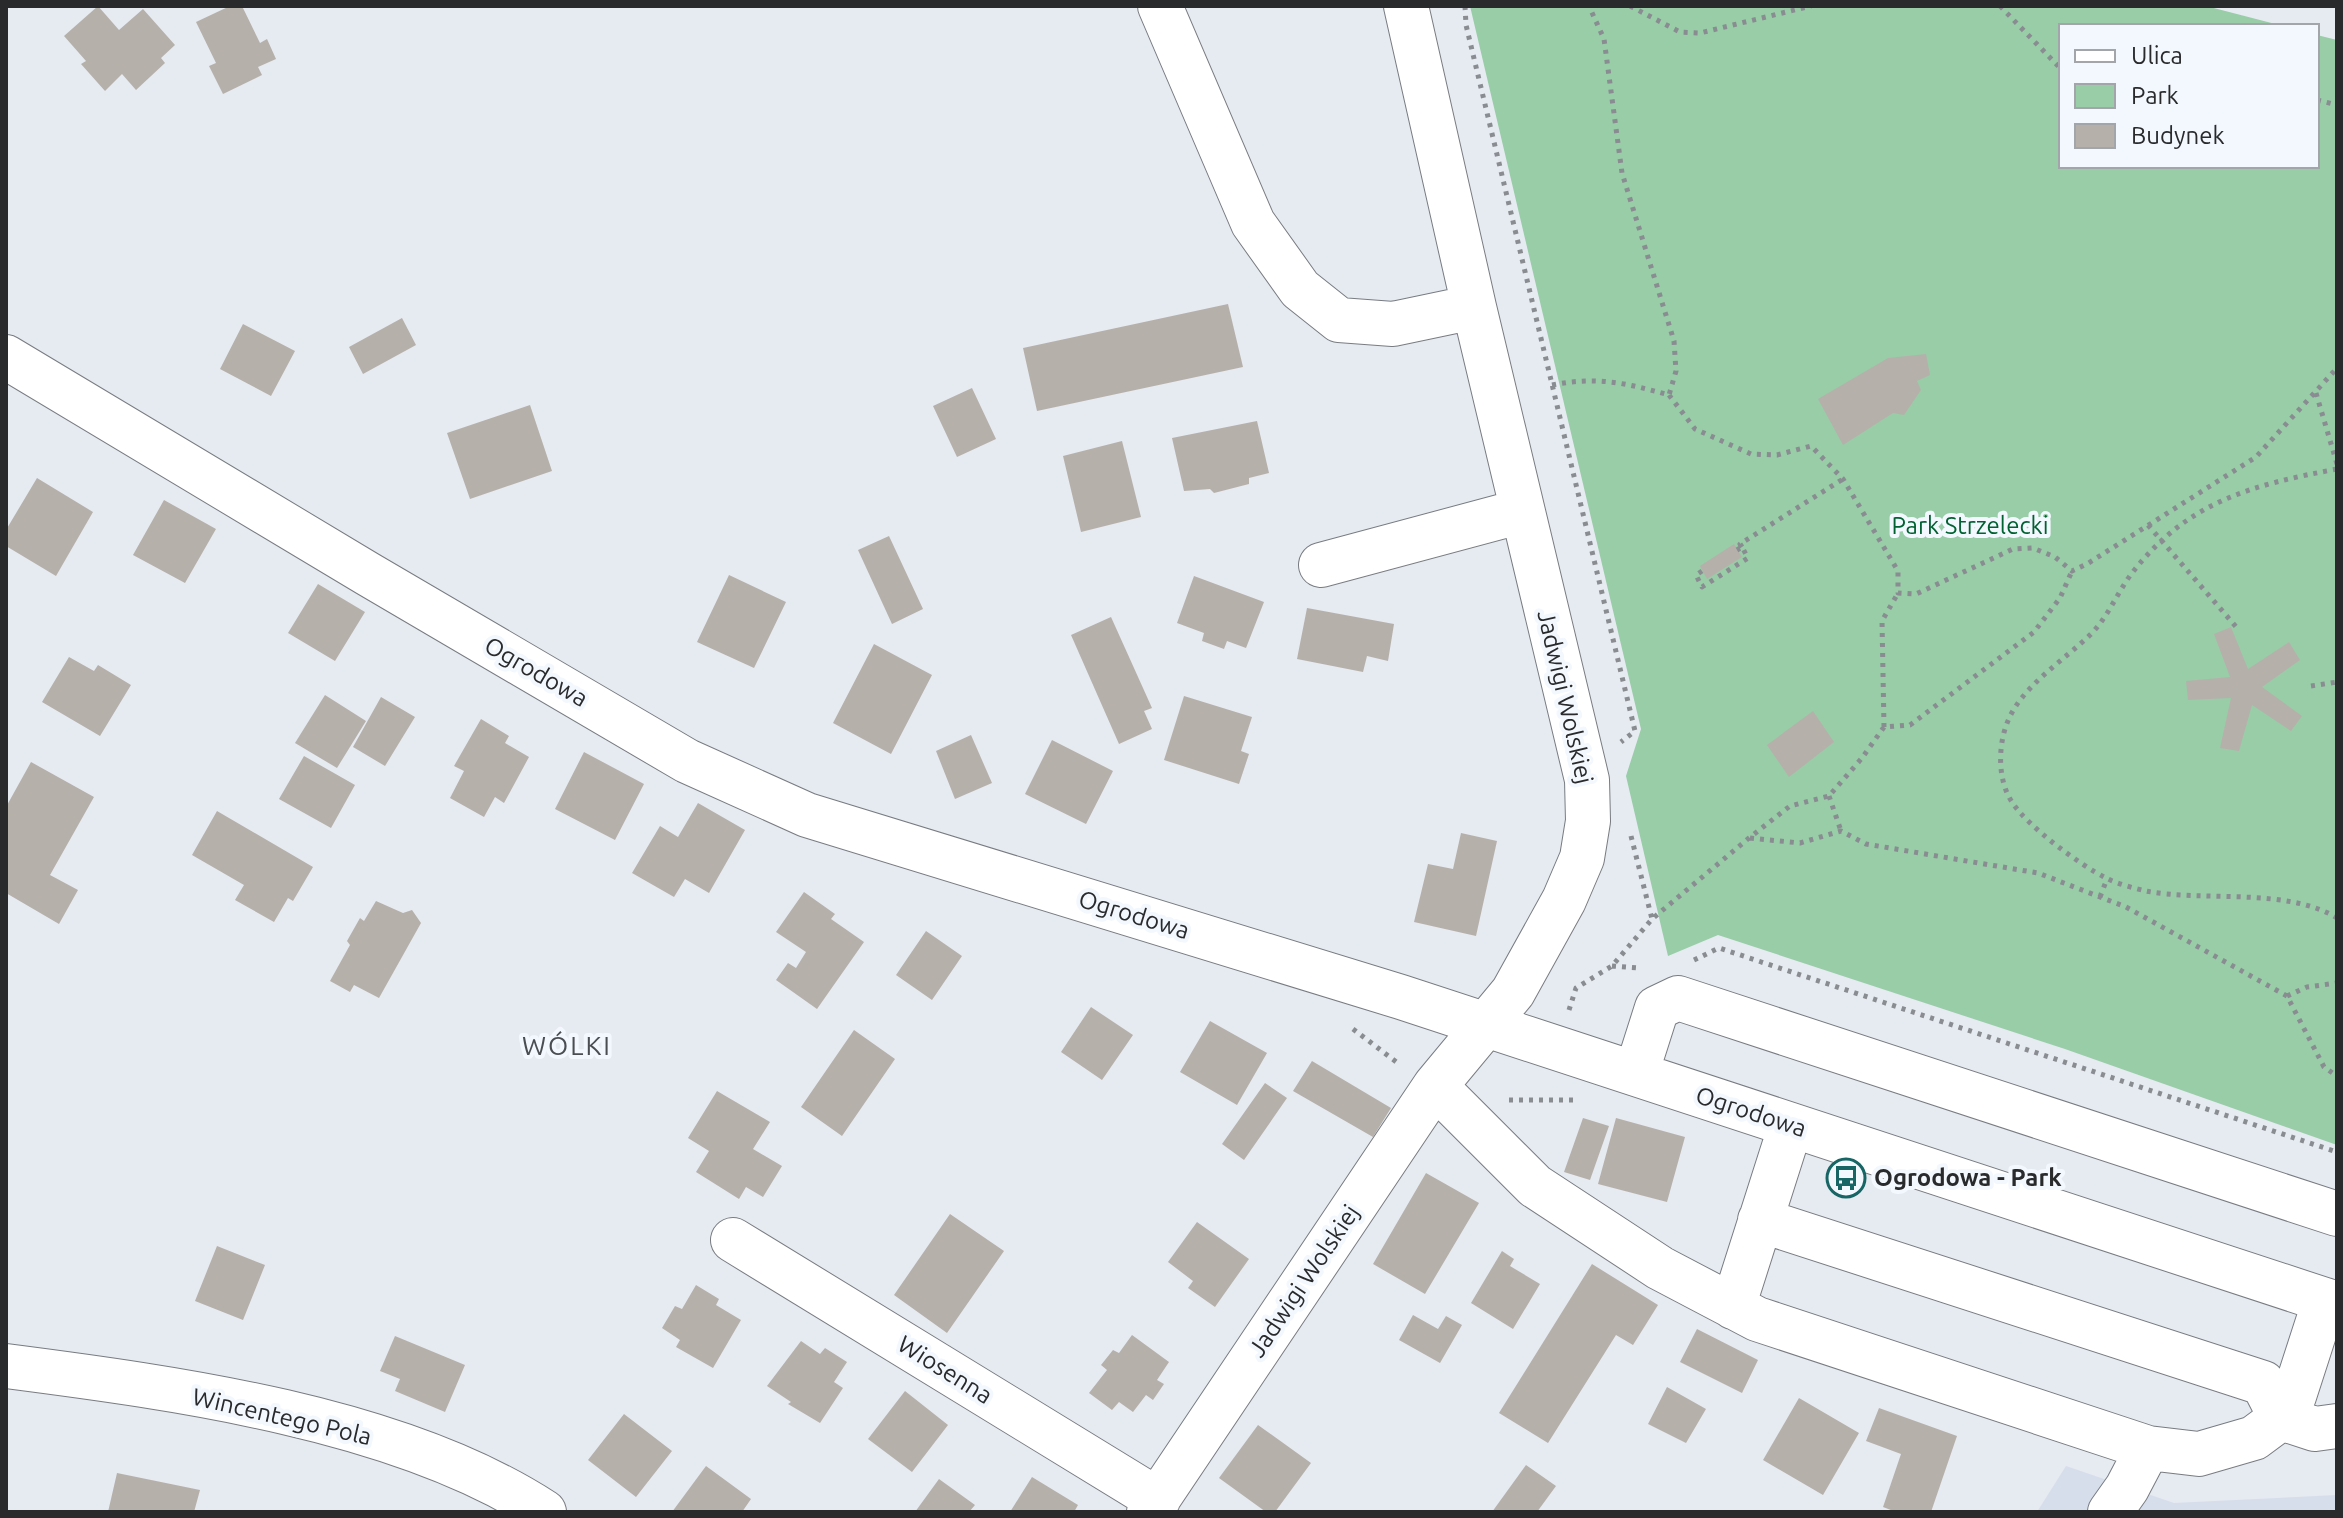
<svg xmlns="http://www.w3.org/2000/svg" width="2343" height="1518" font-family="Ubuntu,sans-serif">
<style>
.built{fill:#d6deeb}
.green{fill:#98cda7}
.building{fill:#b6b0ab}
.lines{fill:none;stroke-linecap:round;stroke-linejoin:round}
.minor-casing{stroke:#787c82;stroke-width:46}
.path{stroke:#898c91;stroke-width:5;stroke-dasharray:4 6;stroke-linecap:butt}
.minor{stroke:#fff;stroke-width:44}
.labels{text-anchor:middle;stroke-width:8;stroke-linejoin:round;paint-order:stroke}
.park-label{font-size:24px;fill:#016131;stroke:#f3f8fe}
.street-label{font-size:24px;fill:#282a2c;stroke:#f3f8fe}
.poi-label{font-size:24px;font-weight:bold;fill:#282a2c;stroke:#f3f8fe;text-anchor:start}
.neighbourhood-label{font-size:26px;letter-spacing:2px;fill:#4a4e53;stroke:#f3f8fe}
</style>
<rect width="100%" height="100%" fill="#e6eaf1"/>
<path class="built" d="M2066 1466 2174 1503 2337 1495V1512H2037Z"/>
<path class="green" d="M1470 6H2206L2283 26H2061V166H2317V35L2337 40V1145L2065 1049 1718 935 1668 956 1626 776 1641 729Z"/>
<path class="building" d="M98 6 119 30 143 9 175 45 161 58 165 63 136 90 122 74 105 91 81 64 86 61 64 36Z
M230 6H242L260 43 267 39 276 59 258 67 262 75 223 94 209 66 216 63 196 22Z
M1228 304 1243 367 1037 411 1023 348Z
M402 318 416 345 363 374 349 347Z
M243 324 295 351 271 396 220 369Z
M1926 354 1930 375 1917 381 1921 390 1904 415 1893 413 1843 445 1818 399 1888 358Z
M972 388 996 439 957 457 933 406Z
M530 405 552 471 470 499 447 433Z
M1257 421 1269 473 1249 478V484L1214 493 1210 489 1184 491 1172 438Z
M1122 441 1141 517 1081 532 1063 456Z
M37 478 93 512 56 576 6 546V530Z
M164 500 216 529 185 583 133 555Z
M889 536 923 609 892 624 858 550Z
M1734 544 1742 557 1707 579 1700 566Z
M729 575 786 602 754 668 697 642Z
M1194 576 1264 602 1246 648 1227 641 1224 649 1202 641 1204 633 1177 623Z
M318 584 365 612 335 661 288 633Z
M1307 608 1394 624 1388 661 1367 656 1363 672 1297 659Z
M1111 617 1152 708 1144 711 1152 729 1119 744 1071 635Z
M2231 627 2248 669 2289 642 2300 660 2262 687 2302 716 2291 731 2252 705 2239 751 2220 748 2231 698 2188 700 2186 681 2230 677 2214 634Z
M874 644 932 675 891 754 833 723Z
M69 657 94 671 98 665 131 685 100 736 42 702Z
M325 695 366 721 337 768 295 743Z
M1184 696 1252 717 1241 751 1249 754 1239 784 1164 760Z
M381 697 415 717 385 766 353 747Z
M1813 711 1834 742 1789 777 1767 745Z
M481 719 509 736 505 743 529 757 504 803 495 797 484 817 450 798 464 771 454 766Z
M971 735 992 783 955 799 936 751Z
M1052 740 1113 771 1086 824 1025 794Z
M584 752 644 784 615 840 555 809Z
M304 756 355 785 331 828 279 799Z
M31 762 94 797 50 875 78 890 59 924 6 893V807Z
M698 803 745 830 709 893 685 879 674 897 632 873 660 826 678 837Z
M217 811 313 867 293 901 288 898 274 922 235 900 244 885 192 855Z
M1461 833 1497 841 1476 936 1414 922 1428 864 1453 869Z
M804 892 835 914 831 919 864 942 817 1009 776 980 788 963 796 968 806 952 776 932Z
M376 901 403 913 412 910 421 923 379 998 354 985 350 992 330 981 350 945 347 941 360 918 364 921Z
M926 931 962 956 932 1000 896 975Z
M1091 1007 1133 1035 1102 1080 1061 1052Z
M1210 1021 1267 1053 1237 1105 1180 1072Z
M854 1030 895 1059 842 1136 801 1107Z
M1312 1061 1391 1108 1373 1137 1293 1091Z
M1265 1083 1287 1098 1244 1160 1222 1144Z
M717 1091 770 1122 753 1149 782 1166 763 1197 746 1187 739 1199 696 1172 709 1151 688 1138Z
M1583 1118 1609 1126 1590 1180 1564 1172Z
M1616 1118 1685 1137 1667 1202 1598 1184Z
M1426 1173 1479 1203 1425 1294 1373 1264Z
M950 1214 1004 1251 947 1333 894 1295Z
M1197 1222 1249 1259 1215 1307 1188 1288 1193 1281 1168 1262Z
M217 1246 265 1265 243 1320 195 1301Z
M1502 1251 1514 1259 1510 1266 1540 1284 1513 1329 1471 1303Z
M1592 1264 1658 1305 1633 1345 1616 1335 1548 1443 1499 1413Z
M696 1285 719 1299 716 1305 741 1320 713 1368 676 1347 680 1340 662 1328 675 1306 682 1309Z
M1413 1315 1438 1329 1446 1316 1462 1325 1440 1363 1399 1340Z
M1697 1329 1758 1360 1742 1393 1680 1362Z
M1132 1335 1169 1362 1157 1380 1164 1384 1153 1400 1146 1395 1133 1412 1119 1402 1112 1410 1089 1393 1107 1370 1101 1365 1113 1350 1119 1353Z
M395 1336 465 1365 445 1412 395 1391 400 1379 380 1371Z
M801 1341 820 1354 825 1348 847 1362 834 1382 843 1388 820 1423 788 1404 791 1402 767 1386Z
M1667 1387 1706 1409 1686 1443 1648 1424Z
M905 1391 948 1425 912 1472 868 1439Z
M1799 1398 1859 1433 1823 1495 1763 1460Z
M1879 1408 1957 1436 1931 1512H1896L1883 1507 1901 1454 1866 1441Z
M624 1414 672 1451 636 1497 588 1460Z
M1258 1425 1311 1463 1275 1512H1266L1219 1478Z
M1526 1465 1556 1486 1537 1512H1492Z
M706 1466 751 1499 742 1512H672Z
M117 1473 200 1490 194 1512H108Z
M1032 1477 1078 1505 1074 1512H1010Z
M939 1479 975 1505 969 1512H915Z"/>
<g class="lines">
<g class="minor-casing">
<path id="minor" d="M1160 6 1253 223 1300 289 1339 320 1393 324 1474 307
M6 357 368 574 687 761 807 815 1401 997 2337 1304
M1321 565 1522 511
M1636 1074 1657 1008 1678 998 2337 1214
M1435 1086 1535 1186 1660 1268 1757 1319 2148 1448 2199 1454 2254 1438 2281 1418 2315 1429 2337 1426
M1760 1220 2263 1383 2281 1418
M733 1240 1158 1500
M1733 1307 1791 1125
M6 1366C176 1388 400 1418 544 1512
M2281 1418 2294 1396 2325 1300
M1149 1512 1435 1086 1513 992 1564 900 1582 858 1588 821 1587 780 1474 307 1406 6
M2110 1512 2127 1488 2148 1448"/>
</g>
<path class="path" d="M1465 6 1466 25 1635 731 1621 742
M1630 6 1680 32 1700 33 1811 6
M2000 6 2061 69
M2317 100 2337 105
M1552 385C1597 376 1626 383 1669 395L1676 371 1674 341 1622 173 1604 39 1589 6
M2316 393 2337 464
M1669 395 1695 429 1751 454 1777 455 1811 446 1843 479 1898 571V593L1916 594 2013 549 2033 548 2055 557 2072 571 2087 564 2256 457 2337 368
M2337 469C2252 485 2188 501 2132 573 2117 593 2109 615 2092 633 2064 661 2019 687 2006 726 1998 749 1998 781 2012 802 2027 826 2080 865 2106 878 2117 884 2134 888 2146 891 2202 902 2287 887 2337 918
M2148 525 2238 629
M1742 547 1740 544 1843 479
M1702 571 1696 575 1702 587 1748 558 1742 547 1737 550
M2311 686 2337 682
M1884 727 1882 621 1898 593
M1829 796 1841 831
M1631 836 1652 919
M1750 838 1800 843 1841 831 1866 844 2038 873 2126 907 2287 996 2324 1067 2337 1076
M2100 897 2107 879
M1694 960 1719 948 2337 1152
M1612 966 1638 968
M2287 996 2307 987 2337 983
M1569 1010 1576 988 1612 966 1652 919 1749 838 1790 806 1829 796 1862 758 1884 727 1910 725 2034 632 2060 598 2072 571
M1353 1029 1399 1064
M1509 1100H1574"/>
<use href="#minor" class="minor"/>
</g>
<defs>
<g id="bus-ring" transform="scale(2)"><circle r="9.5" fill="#f3f8fe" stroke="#176564" stroke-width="1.5"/><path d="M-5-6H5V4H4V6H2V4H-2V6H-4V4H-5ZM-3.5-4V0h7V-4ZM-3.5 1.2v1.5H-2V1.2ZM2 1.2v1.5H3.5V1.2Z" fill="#176564"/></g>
</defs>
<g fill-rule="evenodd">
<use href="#bus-ring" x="1846" y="1178"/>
</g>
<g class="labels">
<g class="park-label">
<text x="1970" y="534">Park Strzelecki</text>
</g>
<g class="street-label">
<text transform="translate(536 672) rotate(30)" y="8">Ogrodowa</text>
<text transform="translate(1565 697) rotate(77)" y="8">Jadwigi Wolskiej</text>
<text transform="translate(1134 915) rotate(17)" y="8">Ogrodowa</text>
<text transform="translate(1751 1112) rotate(18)" y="8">Ogrodowa</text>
<text transform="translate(1304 1281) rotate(-56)" y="8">Jadwigi Wolskiej</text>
<text transform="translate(945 1370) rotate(32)" y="8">Wiosenna</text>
<text transform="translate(282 1417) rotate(13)" y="8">Wincentego Pola</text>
</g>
<g class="poi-label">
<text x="1874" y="1186">Ogrodowa - Park</text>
</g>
<g class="neighbourhood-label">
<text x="567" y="1055">WÓLKI</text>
</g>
</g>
<rect width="2343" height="1518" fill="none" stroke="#282a2c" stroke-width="16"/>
<rect x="2059" y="24" width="260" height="144" fill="#f3f8fe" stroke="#a2a6aa" stroke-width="2"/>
<rect x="2075" y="50" width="40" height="12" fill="#ffffff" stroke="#a2a6aa" stroke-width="2"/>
<text x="2131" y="64" font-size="24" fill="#282a2c">Ulica</text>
<rect x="2075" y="84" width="40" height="24" fill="#98cda7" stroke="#a2a6aa" stroke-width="2"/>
<text x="2131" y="104" font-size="24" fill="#282a2c">Park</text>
<rect x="2075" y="124" width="40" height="24" fill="#b6b0ab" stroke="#a2a6aa" stroke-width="2"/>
<text x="2131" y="144" font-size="24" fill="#282a2c">Budynek</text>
</svg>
